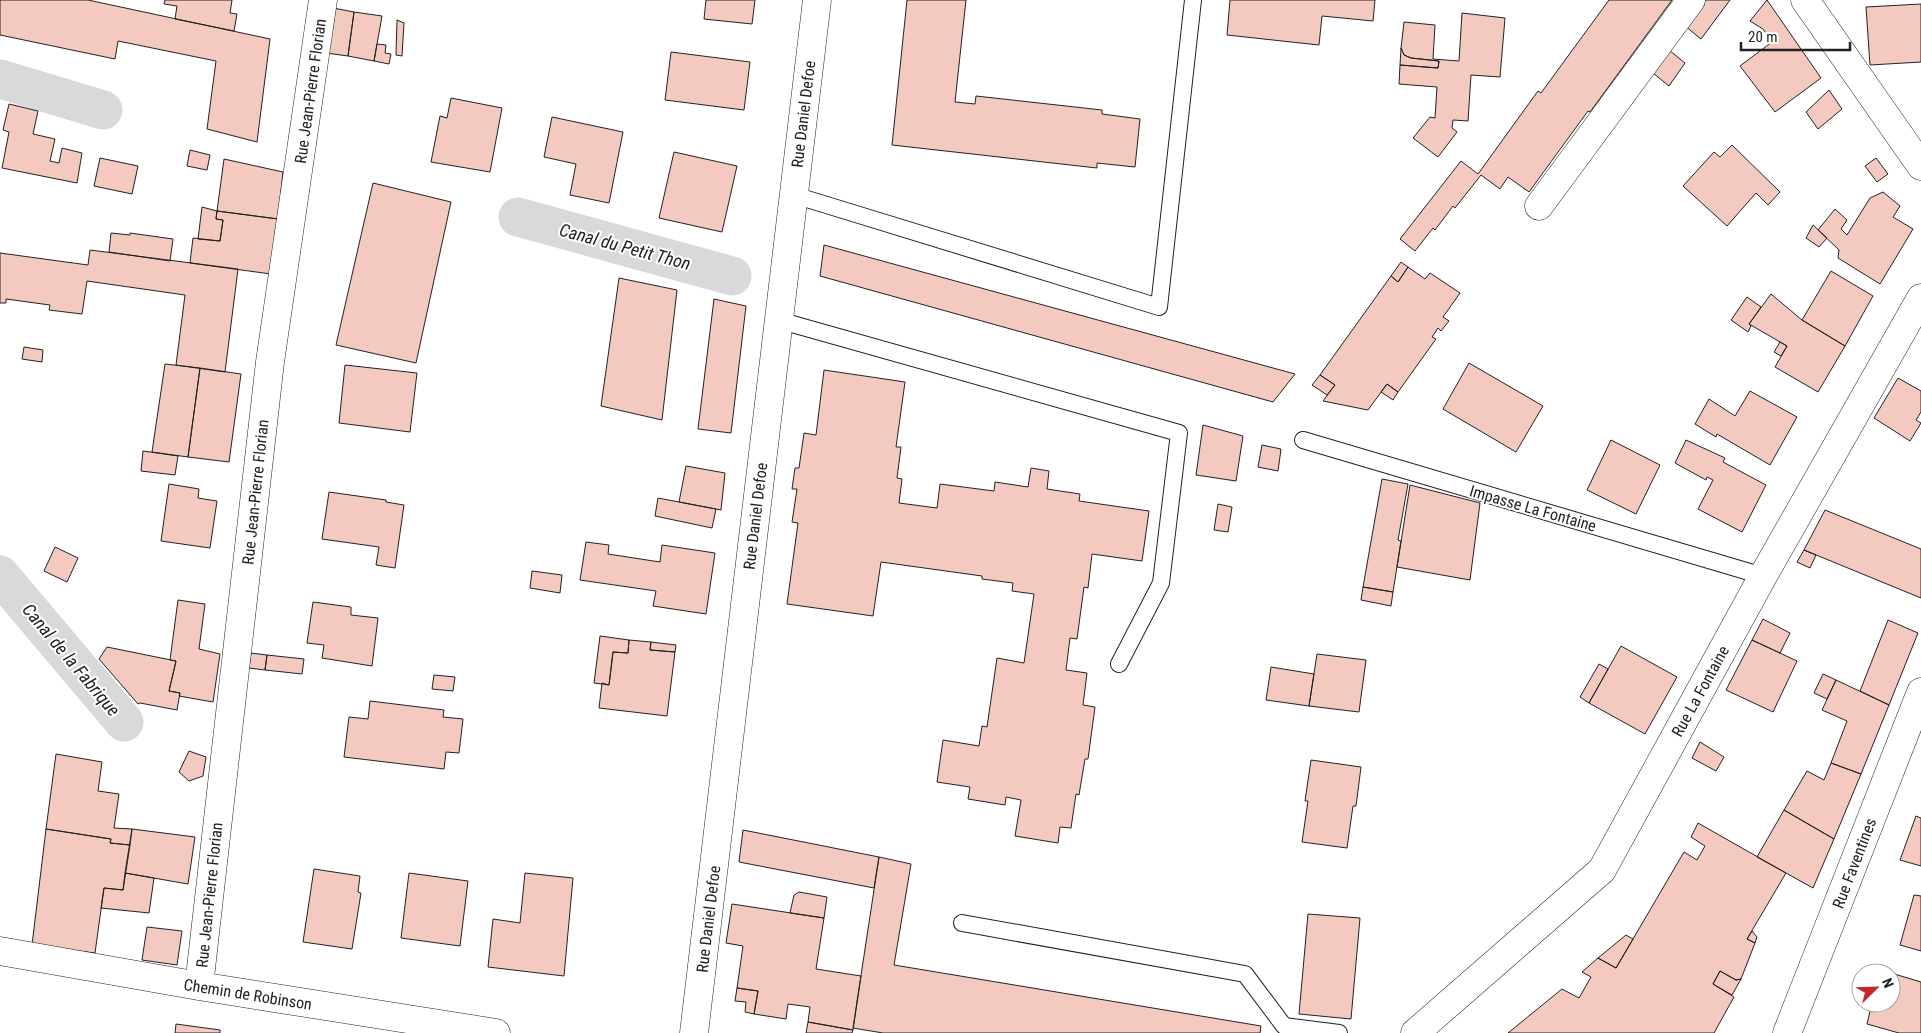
<svg xmlns="http://www.w3.org/2000/svg" width="1921" height="1033" font-family="'Roboto Condensed',sans-serif">
<style>
.lines{fill:none;stroke-linecap:round;stroke-linejoin:round}
.canal{stroke:#d9d9d9;stroke-width:39}
.building{fill:#f3c9c0;stroke:#222}
.lane-casing{stroke:#222;stroke-width:18}
.street-casing{stroke:#222;stroke-width:29}
.secondary-casing{stroke:#222;stroke-width:29}
.lane{stroke:#fff;stroke-width:16}
.street{stroke:#fff;stroke-width:28}
.secondary{stroke:#fff;stroke-width:28}
.labels{text-anchor:middle;stroke-width:4;stroke-linejoin:round;paint-order:stroke}
.street-label{font-size:16px;fill:#222;stroke:#fff}
.water-label{font-size:18px;font-style:italic;fill:#222;stroke:#fff}
</style>
<rect width="100%" height="100%" fill="#fff"/>
<g class="lines">
<path class="canal" d="M0 79 103 110
M518 217 732 276
M0 575 124 722"/>
</g>
<path class="building" d="M0 0H88L270 39 257 142 207 129 216 61 118 41 115 59 0 35Z
M165 0H232L230 13 237 14 234 31 175 19 177 6 164 4Z
M706 0H755L752 24 704 19Z
M907 0H966L955 102 975 104 976 96 1102 110V114L1140 119 1135 167 1097 163V168L892 145Z
M1230 0H1375L1373 21 1322 16 1319 45 1227 35Z
M1609 0H1672L1590 112 1588 111 1529 192 1508 177 1500 189 1481 175 1455 208 1453 206 1435 230 1433 228 1415 251 1400 239 1461 161 1478 174 1538 91 1541 93Z
M1704 0H1730L1701 39 1685 26Z
M1767 0 1821 78 1775 112 1740 66 1772 42 1763 29 1750 21Z
M1921 4V62L1870 65 1866 7Z
M333 8 354 12 348 56 326 53Z
M354 12 382 16 374 61 348 56Z
M1462 13 1505 18 1500 77 1471 75 1468 121 1453 120 1452 128 1457 132 1438 157 1413 138 1430 117 1435 118 1437 87 1399 84 1400 65 1438 68 1439 61 1411 58 1404 55 1401 48 1404 22 1435 25 1433 59 1459 61Z
M397 20 404 23 402 56 396 55Z
M377 44 386 45 385 53 391 54 389 64 374 61Z
M1401 48 1404 55 1411 58 1439 61 1438 68 1400 65Z
M1669 50 1685 63 1669 86 1653 73Z
M671 52 750 62 744 110 665 100Z
M1829 90 1842 109 1818 129 1806 112Z
M451 98 502 108 490 172 431 162 440 116 447 118Z
M9 104 38 111 33 134 55 139 50 161 59 163 62 148 82 153 77 183 2 168 9 132 3 130Z
M552 117 623 132 609 203 570 195 576 164 544 157Z
M1732 145 1780 192 1768 205 1756 193 1727 226 1683 186 1714 152 1720 157Z
M190 150 210 155 207 170 187 166Z
M674 152 737 166 722 232 659 218Z
M100 158 138 166 132 194 94 186Z
M1876 158 1888 174 1877 182 1865 166Z
M224 159 283 172 278 219 217 211Z
M373 183 451 202 416 363 336 345Z
M1883 192 1900 206 1893 217 1913 229 1880 284 1838 258 1839 250 1818 230 1835 209 1847 220 1841 229 1847 235 1870 198Z
M202 207 217 211 216 219 223 220 220 241 198 239Z
M217 211 278 219 271 274 190 263 193 238 220 241 223 220 216 219Z
M1813 225 1827 238 1819 247 1806 238Z
M111 233 130 235V233L173 239 170 261 109 252Z
M824 245 1295 374 1273 402 820 276Z
M90 250 238 269 225 372 176 365 185 295 87 281 82 314 49 310 50 305 6 299V303H0V253L88 265Z
M1401 262 1408 267 1398 282 1391 276Z
M1408 267 1425 279 1430 273 1460 293 1443 317 1449 321 1441 331 1438 328 1432 337 1436 339 1398 392 1387 384 1368 410 1323 401 1335 385 1320 375 1391 276 1398 282Z
M1831 271 1873 296 1845 346 1802 320Z
M619 278 677 290 662 420 601 406Z
M1771 294 1802 320 1845 346 1818 392 1775 367 1787 346 1749 324Z
M1747 297 1761 307 1749 324 1751 326 1748 332 1731 320Z
M714 299 746 306 731 433 698 429Z
M1780 342 1787 346 1781 356 1774 352Z
M24 347 43 350 42 362 22 359Z
M1469 363 1543 406 1516 452 1443 409Z
M165 364 200 368 188 457 152 452Z
M345 365 417 373 410 432 339 423Z
M200 368 241 374 229 462 188 457Z
M824 370 905 382 896 447H901L897 478 902 479 899 503 937 508 940 484 994 491 995 482 1028 487 1031 468 1049 471 1047 489 1080 494 1079 501 1149 511 1142 561 1092 554 1088 588 1084 587 1077 639 1070 638 1066 670 1087 673 1083 705 1095 707 1088 759H1085L1079 795 1076 794 1071 828 1060 827 1058 843 1015 836 1021 800 1006 797 1005 805 968 799 970 787 937 782 943 740 979 746 982 726 987 727 997 658 1024 663 1034 594 1012 591 1013 583 982 579V576L881 562 873 616 787 604 798 523 792 522 797 489H792L795 468H799L804 433 816 435Z
M1320 375 1335 385 1327 395 1312 385Z
M1898 378 1921 391V412L1916 420 1921 423 1910 441 1874 418Z
M1387 384 1398 392 1393 400 1381 392Z
M1750 391 1797 417 1770 465 1717 434 1716 437 1695 424 1709 399 1735 416Z
M1203 425 1243 436 1236 481 1196 475Z
M1611 440 1660 465 1636 514 1587 490Z
M1686 440 1725 458 1723 462 1766 485 1742 532 1698 509 1713 480 1707 477 1706 480 1675 463Z
M1262 445 1281 449 1278 471 1258 467Z
M143 451 178 456 175 475 141 471Z
M686 466 725 473 721 510 679 502Z
M1382 479 1408 484 1398 540 1401 541 1393 592 1363 587Z
M169 484 199 489 198 498 217 501 210 548 161 541Z
M1410 485 1480 503 1470 580 1397 567Z
M329 492 386 500V502L404 505 395 568 376 565 379 547 322 539Z
M658 498 716 509 712 528 655 516Z
M1218 504 1232 507 1228 532 1214 530Z
M1825 510 1921 549V598L1804 550Z
M586 542 609 545 608 554 660 562 662 545 715 553 706 614 653 606 656 591 580 580Z
M55 547 78 558 67 582 44 571Z
M1804 550 1816 555 1810 568 1797 562Z
M532 571 562 575 560 593 530 588Z
M1363 587 1393 592 1391 606 1361 600Z
M178 600 205 604 199 649 220 654 213 702 179 696 180 693 169 691 176 661 170 660Z
M313 602 351 607V615L378 618 372 666 322 658 324 645 307 643Z
M1763 619 1790 633 1780 653 1752 640Z
M1888 620 1918 633 1889 705 1860 691Z
M600 636 629 640 628 653 613 652 609 685 594 683Z
M629 640 651 642 650 650 675 652 667 716 599 708 602 683 609 685 613 652 628 653Z
M1752 640 1797 661 1773 712 1726 690Z
M651 642 676 645 675 652 650 650Z
M1621 646 1677 677 1645 734 1589 703Z
M107 647 176 661 169 691 180 693 177 710 140 703 138 704 99 659Z
M251 653 267 655 265 670 249 668Z
M1317 654 1366 660 1359 712 1309 706Z
M267 655 304 659 302 674 265 670Z
M1599 664 1608 669 1589 703 1580 697Z
M1271 667 1314 674 1309 706 1266 700Z
M1823 674 1836 680 1827 699 1814 693Z
M434 675 455 677 453 691 432 689Z
M1836 680 1889 705 1861 774 1831 763 1847 721 1822 710Z
M370 701 444 710 443 717 463 719 459 753 446 752 444 769 344 757 349 717 368 719Z
M1700 742 1724 757 1716 771 1692 758Z
M189 751 206 757 203 776 189 781 179 772Z
M56 754 102 762 98 791 119 794 114 828 132 829 130 845 110 843 111 839 46 829Z
M1311 760 1361 767 1356 806H1353L1347 848 1302 842 1308 801H1305Z
M1831 763 1861 774 1834 839 1784 810 1807 771 1824 780Z
M1784 810 1834 839 1813 888 1757 857Z
M1916 816 1921 818V866L1900 860Z
M1698 823 1786 873 1747 939 1755 943 1741 979 1736 980 1720 971 1713 984 1734 997 1714 1033H1508L1562 989 1579 998 1591 977 1582 972 1598 958 1616 968 1684 852 1697 860 1705 846 1691 837Z
M46 829 111 839 110 843 130 845 123 890 104 888 95 953 32 945Z
M132 829 195 837 188 884 125 873Z
M743 830 879 857 874 888 739 862Z
M879 857 911 864 894 965 1261 1026 1260 1033H883L853 1028Z
M314 869 360 876 358 892 361 893 352 949 303 942Z
M125 873 154 878 149 913 101 908 104 888 123 890Z
M409 873 468 881 460 946 401 938Z
M525 873 573 878 564 976 488 967 493 919 520 923Z
M799 892 827 897 824 918 790 913 794 895Z
M1914 895 1921 896V951L1900 945Z
M732 904 824 918 816 969 861 976 853 1030 808 1022 810 1007 788 1004 786 1019 754 1014 758 991 737 988 743 946 726 943Z
M1308 914 1360 918 1351 1019 1299 1014Z
M147 927 182 931 177 965 142 960Z
M1752 931 1757 937 1755 943 1747 939Z
M1626 935 1633 939 1616 968 1598 958Z
M1720 971 1736 980 1741 979 1732 995 1713 984Z
M1891 973 1921 982V1033H1899L1867 1024 1872 1003H1891Z
M737 988 758 991 754 1014 745 1012 746 1002 735 1001Z
M808 1022 853 1030 852 1033H806Z
M176 1024 220 1030V1033H175Z"/>
<g class="lines">
<g class="lane-casing">
<path id="lane" d="M794 195 1159 307 1193 0
M778 320 1179 433 1161 583 1119 664
M1303 440 1763 576
M962 923 1245 974 1284 1026 1339 1033"/>
</g>
<g class="street-casing">
<path id="street" d="M1805 0 1921 166
M1539 206 1691 0
M0 951 199 986 496 1033
M199 986 270 362 323 0
M694 1033 817 0
M1415 1033 1602 870 1763 576 1921 298"/>
</g>
<g class="secondary-casing">
<path id="secondary" d="M1787 1033 1921 692"/>
</g>
<use href="#lane" class="lane"/>
<use href="#street" class="street"/>
<use href="#secondary" class="secondary"/>
</g>
<g class="labels">
<g class="street-label">
<text transform="translate(310 91) rotate(-82)" y="6">Rue Jean-Pierre Florian</text>
<text transform="translate(803 114) rotate(-83)" y="6">Rue Daniel Defoe</text>
<text transform="translate(255 492) rotate(-84)" y="6">Rue Jean-Pierre Florian</text>
<text transform="translate(1533 508) rotate(16)" y="6">Impasse La Fontaine</text>
<text transform="translate(755 516) rotate(-83)" y="6">Rue Daniel Defoe</text>
<text transform="translate(1700 691) rotate(-61)" y="6">Rue La Fontaine</text>
<text transform="translate(1854 863) rotate(-69)" y="6">Rue Faventines</text>
<text transform="translate(209 895) rotate(-84)" y="6">Rue Jean-Pierre Florian</text>
<text transform="translate(708 919) rotate(-83)" y="6">Rue Daniel Defoe</text>
<text transform="translate(248 994) rotate(9)" y="6">Chemin de Robinson</text>
</g>
<g class="water-label">
<text transform="translate(625 247) rotate(15)" y="6">Canal du Petit Thon</text>
<text transform="translate(71 660) rotate(50)" y="6">Canal de la Fabrique</text>
</g>
</g>
<g transform="translate(1876 988) rotate(67)"><circle r="24" fill="#ffffff" stroke="#a7a7a7"/>
<path d="M0-4L9 19L0 12L-9 19Z" fill="#c62828"/>
<text y="-8" font-size="14" font-weight="bold" text-anchor="middle" fill="#222222">N</text>
</g>
<path d="M1741 42v8h109v-8" fill="none" stroke="#222222" stroke-width="2.5"/>
<text x="1748" y="42" font-size="15" fill="#222222" stroke="#ffffff" stroke-width="4" paint-order="stroke">20 m</text>
</svg>
